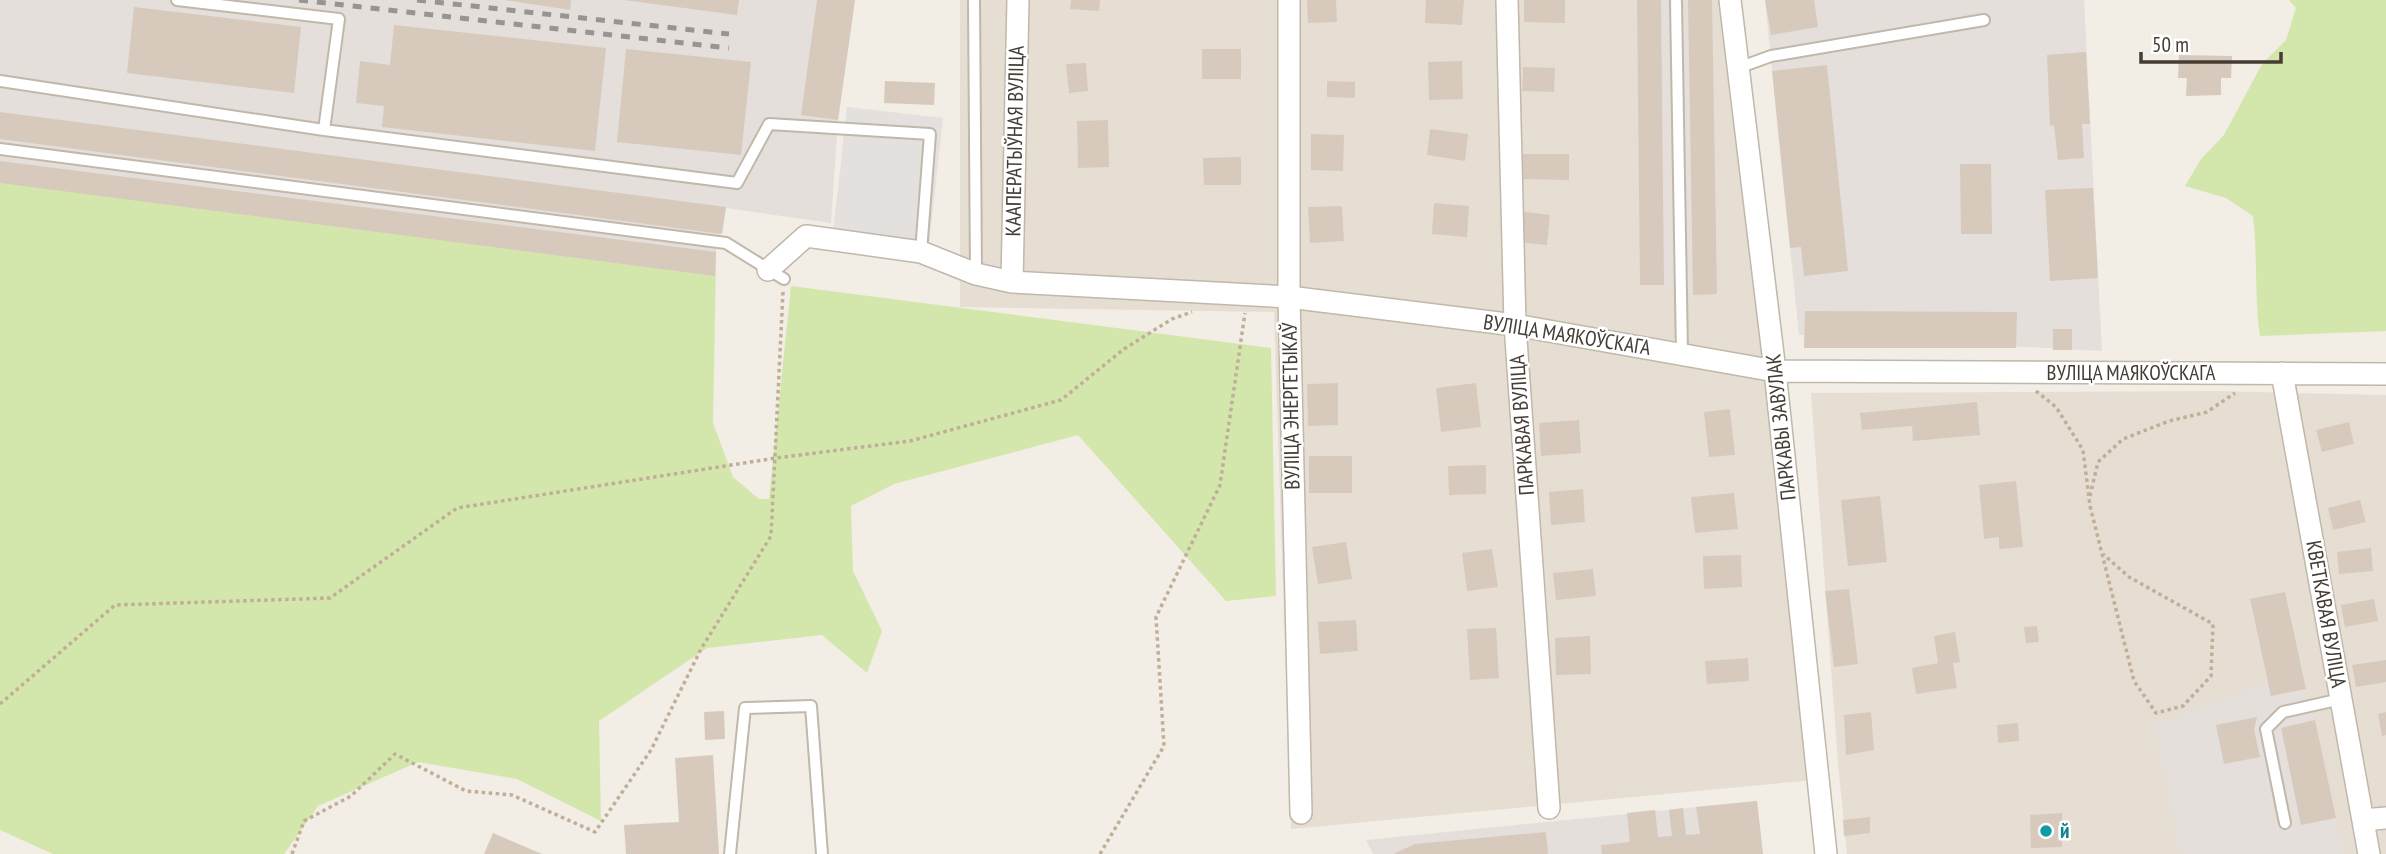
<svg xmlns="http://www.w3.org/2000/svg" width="2386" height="854" font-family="'PT Sans Narrow',sans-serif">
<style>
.residential{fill:#e6ded3}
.industrial{fill:#e4dfda}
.green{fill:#d3e7ad}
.parking{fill:#e3e0dd}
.building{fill:#d7cabd}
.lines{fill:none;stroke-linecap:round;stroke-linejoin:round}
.service-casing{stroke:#c1b7aa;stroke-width:14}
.minor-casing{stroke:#c1b7aa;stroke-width:24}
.path{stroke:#c0ae98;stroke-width:3.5;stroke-dasharray:3.5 3.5;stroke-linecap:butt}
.service{stroke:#fff;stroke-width:10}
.minor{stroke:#fff;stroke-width:21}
.rail{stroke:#959595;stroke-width:5;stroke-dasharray:9 9;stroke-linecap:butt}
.culture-dot{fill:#0f9aa8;stroke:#fff;stroke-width:2.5}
.labels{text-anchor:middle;stroke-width:5;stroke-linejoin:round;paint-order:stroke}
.street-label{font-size:21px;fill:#453d34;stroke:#fff}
.culture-label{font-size:21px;font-weight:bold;fill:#0d838f;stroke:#fff;text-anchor:start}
</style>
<rect width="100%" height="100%" fill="#f2ede5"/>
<path class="residential" d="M960 0H1740L1814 780 1291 829 1274 312 960 307Z
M2215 391 2386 395V854H1847L1838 763 1811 393Z"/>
<path class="industrial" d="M0 0H855L838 120 831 223 726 208 716 252 715 276 0 183Z
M1637 0H1712L1717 294 1693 295 1664 285H1640Z
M1765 0H2084L2102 351 1799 335Z
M2285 592 2344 854H2180L2154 725 2267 682 2250 599Z
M1757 801 1763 854H1373L1366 840Z"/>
<path class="green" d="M2289 0H2386V331L2260 336C2254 296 2258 257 2253 216L2226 198 2185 186 2201 159 2224 135 2262 64 2286 40 2296 8Z
M0 172 716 261 713 423 733 477 759 499H769L791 286 1271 348 1276 596 1226 601 1078 435 894 484 851 506 853 571 882 631 867 673 822 635 707 648 599 721 601 821 517 779 418 762 318 806 284 854H53L0 830Z"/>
<path class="parking" d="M847 107 943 118 929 245 833 234Z"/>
<path class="building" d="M504 0H571L570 10Z
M624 0H739L737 15Z
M817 0H855L838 120 801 115Z
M1071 0H1100L1099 11 1070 9Z
M1307 0H1336L1337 22 1308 23Z
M1426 0H1464L1462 25 1425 23Z
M1524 0H1565V23L1524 22Z
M1637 0H1661L1664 285H1640Z
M1688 0H1712L1717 294 1693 295Z
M1765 0H1814L1818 27 1771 35Z
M134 7 301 27 294 93 127 73Z
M394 25 606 48 595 151 382 127 384 106 356 103 360 61 390 65Z
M626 49 751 62 741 155 617 142Z
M1202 49H1241V79H1202Z
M2086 52 2090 124H2082L2084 158 2058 160 2054 125 2050 126 2047 55Z
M2179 55 2232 56 2231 78H2221V95L2186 96 2187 78H2178Z
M1462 61 1463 99 1429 100 1428 62Z
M1086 63 1088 91 1069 93 1066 64Z
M1827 65 1848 271 1804 276 1801 247 1790 248 1772 71Z
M1523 67 1555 68 1554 92 1522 91Z
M885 81 935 83 934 105 884 103Z
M1327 81 1355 82V98L1327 97Z
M0 112 726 207 722 234 0 139Z
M1108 120 1109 167 1078 168 1077 121Z
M1430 129 1468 134 1465 161 1427 155Z
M1311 134 1344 135 1343 171 1311 170Z
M1518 154H1569V180L1518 179Z
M1241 157V185H1204L1203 158Z
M0 161 716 252 715 276 0 183Z
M1960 164H1991L1992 234H1961Z
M2093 188 2098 278 2050 281 2045 190Z
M1434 203 1469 206 1467 237 1432 234Z
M1342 206 1344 241 1310 243 1308 207Z
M1518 211 1550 215 1547 245 1515 242Z
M1805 311 2017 312 2016 348H1804Z
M2053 329H2072V350H2053Z
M1338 383V425L1308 426 1307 384Z
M1476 383 1481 427 1441 432 1436 388Z
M1977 402 1980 435 1913 441 1912 426 1862 430 1860 413Z
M1730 409 1735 455 1709 457 1704 412Z
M1579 420 1581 453 1541 456 1539 423Z
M2349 422 2354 444 2322 452 2316 430Z
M1309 456H1352V493H1309Z
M1486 465V494L1449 495 1448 466Z
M2016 481 2023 547 1999 549V537L1984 539 1979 485Z
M1583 489 1585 522 1551 525 1549 492Z
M1734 493 1738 529 1695 533 1691 497Z
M1880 496 1887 562 1848 566 1841 500Z
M2360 500 2366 522 2333 530 2328 508Z
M1346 542 1352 579 1318 584 1312 547Z
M2371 548 2373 571 2339 574 2337 552Z
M1492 549 1498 587 1467 591 1462 553Z
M1741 555 1742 587 1704 589 1703 556Z
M1593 569 1596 596 1556 600 1553 573Z
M1849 589 1858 664 1834 667 1825 591Z
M2285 592 2306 689 2271 696 2250 599Z
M2374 599 2378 621 2345 627 2341 605Z
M1356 620 1358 651 1320 654 1318 622Z
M2037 626 2039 642 2026 643 2024 627Z
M1496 628 1499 678 1470 680 1467 629Z
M1955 632 1960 662 1953 663 1957 688 1916 694 1912 668 1938 663 1934 636Z
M1590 636 1591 674 1556 675 1555 638Z
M1748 658 1749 681 1707 684 1705 661Z
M2386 660V682L2356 687 2352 665Z
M724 711 725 739 705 740 704 712Z
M1871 712 1874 750 1846 755 1844 715Z
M2386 712V735L2382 736 2378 714Z
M2257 717 2254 730 2260 757 2224 764 2216 725Z
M2315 720 2336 818 2301 825 2281 728Z
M2018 723 2019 741 1998 743 1997 725Z
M713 755 719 854H626L624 825 679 822 675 758Z
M1757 801 1763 854H1602L1601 845 1630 842 1627 813 1655 810 1658 837 1672 836 1669 810 1683 808 1686 835 1700 834 1696 807Z
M2062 813V847L2031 848 2030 815Z
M1870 817V833L1844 836 1843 820Z
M1546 832 1548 854H1393L1415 844Z
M493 833 542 854H484Z"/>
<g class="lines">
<g class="service-casing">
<path id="service" d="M177 0 339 19 324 130
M974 0 976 274
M1676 2 1682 354
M1738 68 1771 56 1984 20
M0 81 324 130 737 183 769 124 930 134 921 252
M0 149 726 243 784 279
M2285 823 2266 729 2283 712 2341 699
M730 854 745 708 811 706 822 854"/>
</g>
<g class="minor-casing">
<path id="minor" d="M1289 0V297L1301 813
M1507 0 1515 325 1549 808
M1730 0 1775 371 1826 854
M768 270 806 236 921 252 976 274 1012 282 1289 297 1515 325 1775 371 2386 374
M1012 282 1018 0
M2282 373 2369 854
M2363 820 2386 818"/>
</g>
<path class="path" d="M2036 391 2056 407 2083 450 2090 506 2134 681 2156 713 2183 706 2211 676 2213 624 2129 577 2103 554
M2090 496 2098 462 2123 439 2169 421 2207 412 2235 393
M0 704 115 605 330 598 457 508 776 458 910 441 1061 400 1124 349 1172 319 1192 312
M292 854 304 821 351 796 395 754 466 791 512 795 595 832 651 750 701 649 771 536 783 292
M1100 854 1164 746 1156 617 1220 485 1245 313"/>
<use href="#service" class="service"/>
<use href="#minor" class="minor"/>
<path class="rail" d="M299 0 729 48
M417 0 729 34"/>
</g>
<circle class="culture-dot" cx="2046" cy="831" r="7"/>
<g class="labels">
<g class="street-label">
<text transform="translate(1015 141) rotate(-89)" y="7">КААПЕРАТЫЎНАЯ ВУЛІЦА</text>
<text transform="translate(1567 335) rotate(9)" y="7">ВУЛІЦА МАЯКОЎСКАГА</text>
<text x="2131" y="380">ВУЛІЦА МАЯКОЎСКАГА</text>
<text transform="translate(1291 406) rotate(-91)" y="7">ВУЛІЦА ЭНЕРГЕТЫКАЎ</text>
<text transform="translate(1522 425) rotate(-94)" y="7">ПАРКАВАЯ ВУЛІЦА</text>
<text transform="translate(1781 427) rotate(-96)" y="7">ПАРКАВЫ ЗАВУЛАК</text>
<text transform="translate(2326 614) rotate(80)" y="7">КВЕТКАВАЯ ВУЛІЦА</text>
</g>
<g class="culture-label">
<text x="2060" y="838">й</text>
</g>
</g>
<path d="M2141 52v10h140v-10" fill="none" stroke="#453d34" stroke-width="3.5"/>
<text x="2152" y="52" font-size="21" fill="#453d34" stroke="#ffffff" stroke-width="5" paint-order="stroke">50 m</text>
</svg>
